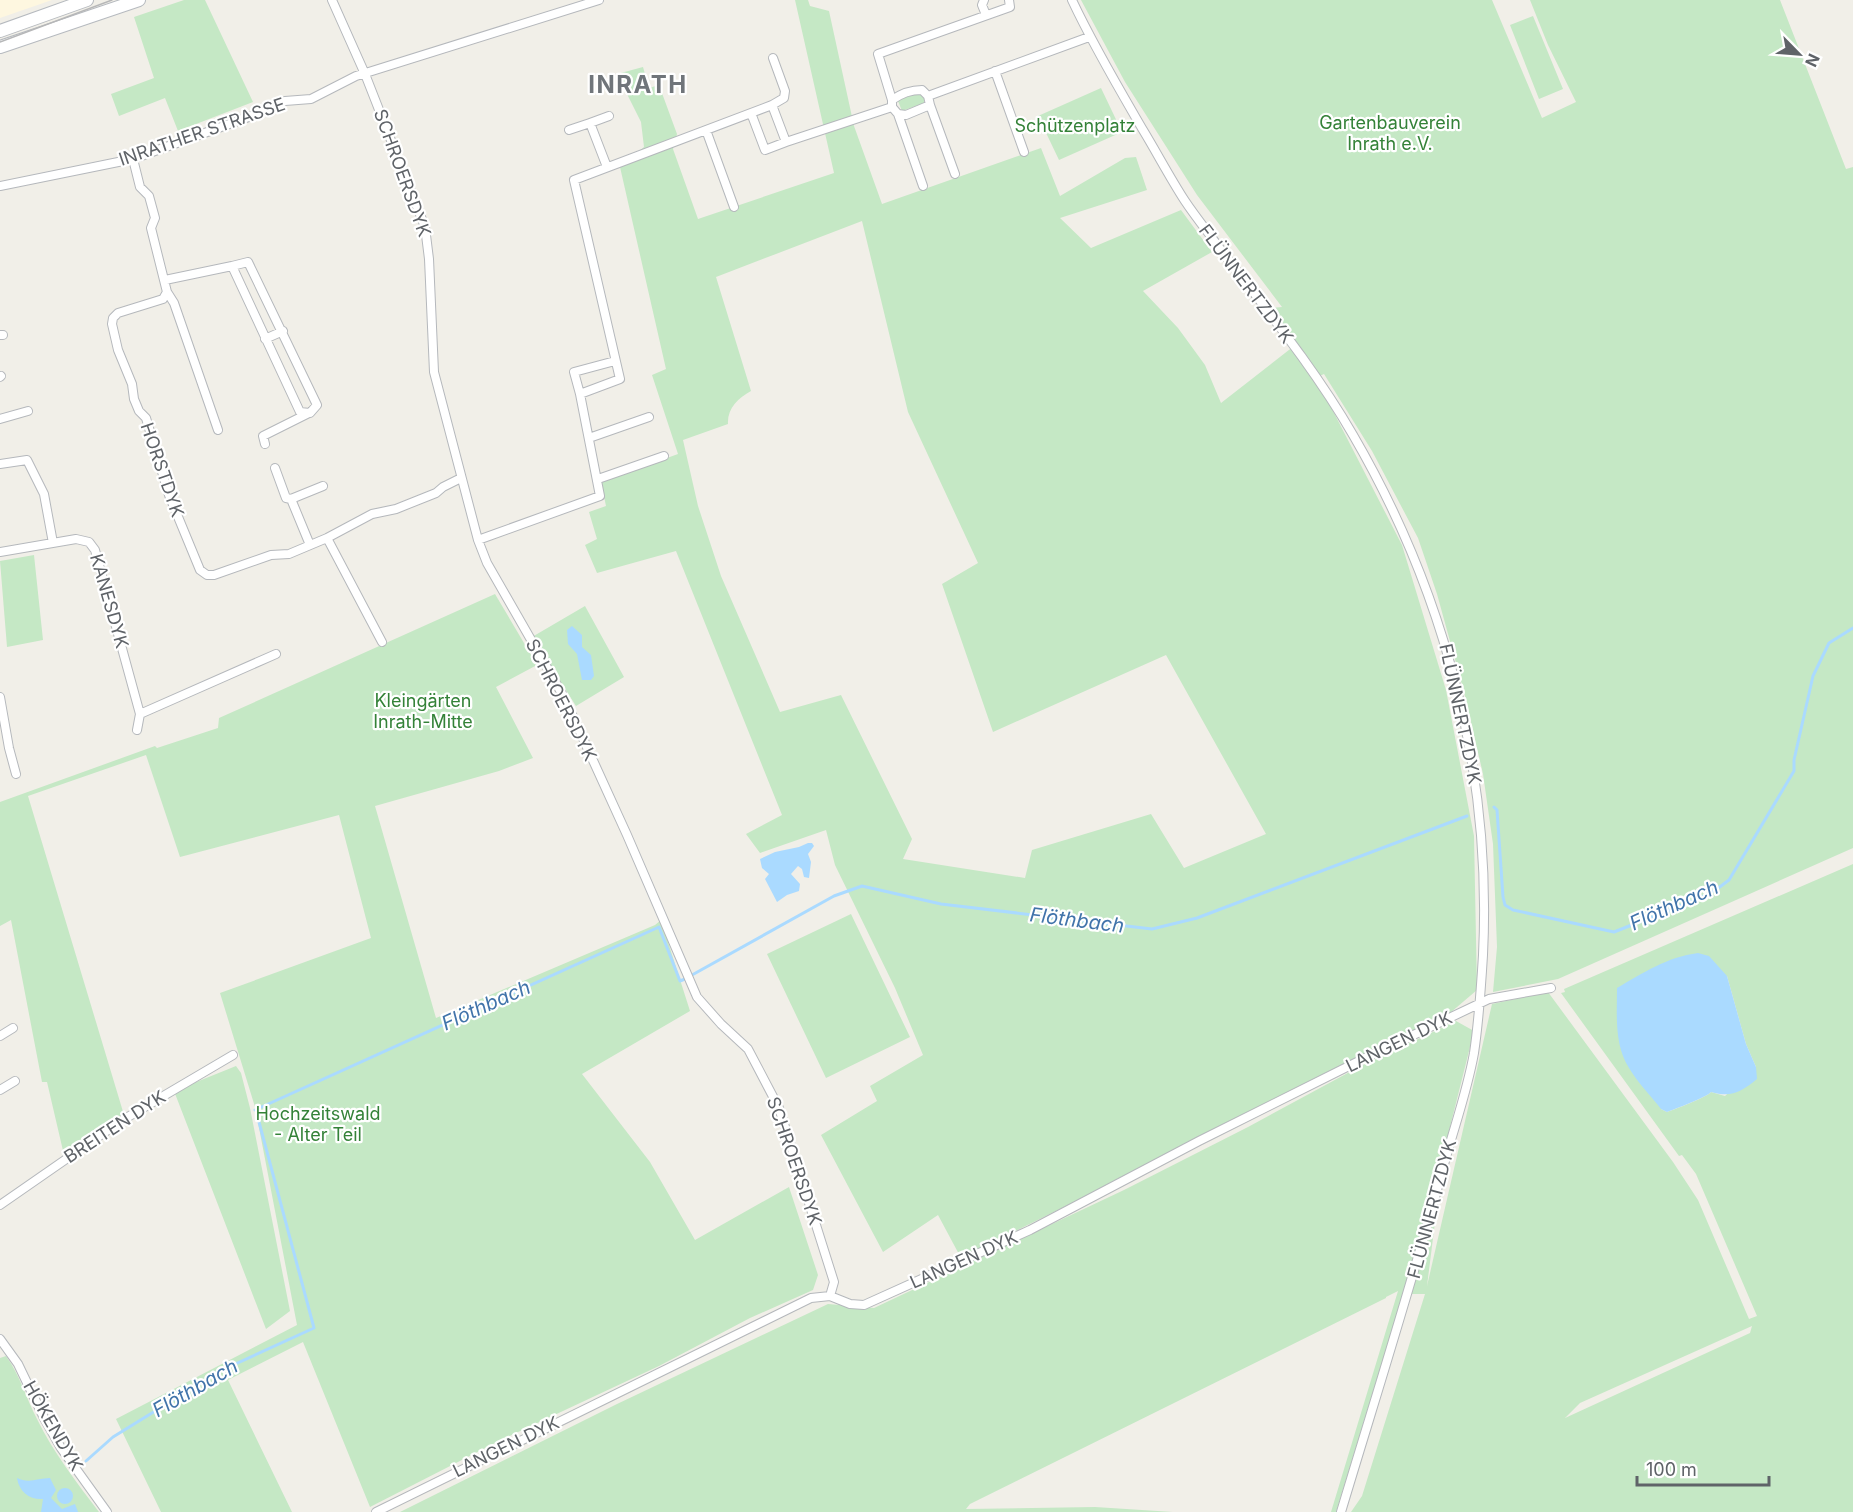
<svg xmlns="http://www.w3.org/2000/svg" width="1853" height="1512" font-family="Inter,sans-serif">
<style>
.commercial{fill:#fef7e0}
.green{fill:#c5e8c5;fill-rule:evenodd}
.water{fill:#aadaff}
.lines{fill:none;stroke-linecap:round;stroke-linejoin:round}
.stream{stroke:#aadaff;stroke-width:3}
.street-casing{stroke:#b5b8bc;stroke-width:10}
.secondary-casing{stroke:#b6babf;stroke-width:14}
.street{stroke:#fff;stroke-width:8}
.secondary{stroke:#fff;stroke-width:12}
.tram{stroke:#b6b7b8;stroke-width:1.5}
.labels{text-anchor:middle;stroke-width:4.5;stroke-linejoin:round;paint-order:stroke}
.park-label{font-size:18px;fill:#348238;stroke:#fff}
.street-label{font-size:18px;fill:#5f6368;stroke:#fff}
.water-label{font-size:20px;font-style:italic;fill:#4174aa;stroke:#fff}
.district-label{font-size:24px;font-weight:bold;letter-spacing:1.5px;fill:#70757a;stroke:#fff}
</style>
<rect width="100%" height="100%" fill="#f1efe8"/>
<path class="commercial" d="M0 0H52L0 18Z"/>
<path class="green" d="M184 0H205L253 102 178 131 165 98 119 116 111 94 154 78 134 17Z
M795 0H808L810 6 829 11 854 126 882 204 1041 148 1060 196 1125 158 1136 157 1147 190 1060 218 1091 248 1181 210 1212 252 1143 291 1178 328 1205 365 1221 403 1294 346 1315 376 1402 545 1446 690 1474 836 1477 990 1450 1013 1361 1060 961 1258 938 1215 883 1252 821 1135 877 1101 870 1086 923 1055 895 988 835 865 826 830 760 853 746 834 782 815 676 551 597 573 585 545 597 539 589 512 606 506 601 482 678 454 652 375 666 369 620 167 644 147 641 122 617 74 643 67 649 88 659 85 677 134 673 149 698 219 834 173ZM862 221 908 412 978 563 942 584 993 732 1166 655 1266 834 1184 868 1151 814 1032 850 1025 878 903 859 912 839 841 695 780 712 721 576 698 506 683 440 728 424C727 409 738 398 751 391L716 277Z
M1081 0H1492L1542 118 1576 102 1548 45 1530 0H1780L1846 169 1853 167V848L1558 979 1493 992 1497 947 1493 844 1483 774 1464 692 1437 594 1418 538 1372 451 1324 374 1317 377 1271 308 1282 307 1197 195 1125 82Z
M1533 16 1563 89 1539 99 1510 25Z
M1101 88 1122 132 1059 160 1038 116Z
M920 91 924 97V103L902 111 898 101V98Z
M34 555 43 640 7 647 0 561Z
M495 594 537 665 496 687 533 758 499 771 375 806 436 1018 655 925 661 920 690 1011 582 1074 650 1162 695 1240 789 1187 818 1275 813 1290 750 1318 659 1366 499 1441 370 1507 303 1342 228 1380 292 1512H161L116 1419 297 1325 255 1107 220 993 371 938 339 815 180 857 146 755 28 796 124 1115 64 1155 47 1082H42L11 920 0 926V802L155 746 157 748 218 728 219 718Z
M585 606 624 677 576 706 532 637Z
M1853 864V1512H1351L1362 1496 1425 1294H1403L1336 1512H1331L1398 1291 1386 1297V1298L970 1504 966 1509 1095 1507 1173 1512H400L617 1404 828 1304 874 1308 1124 1190 1248 1127 1357 1068 1456 1021 1474 1031 1444 1151 1427 1286 1492 1004 1548 992 1673 1162 1698 1200 1749 1319 1757 1316 1696 1174 1682 1155 1679 1156 1561 993 1565 992 1564 989ZM1727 976 1746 1044 1756 1067 1725 1096 1711 1092C1707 1097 1676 1109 1667 1112L1661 1109ZM1752 1326 1750 1333 1565 1418 1580 1403Z
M851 914 910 1037 826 1078 767 954Z
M236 1066 241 1073 250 1108 290 1311 266 1329 174 1091Z
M6 1356C20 1375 26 1398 37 1419 53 1452 77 1483 99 1512H0V1358Z"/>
<path class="water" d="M572 626 582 635V647L591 655 594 676 591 680H582L577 654 568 644 567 630Z
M808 843H812L814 846 808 854 811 862 809 878 804 877 802 869 798 866 791 874 800 884 799 891 787 895 777 902 765 879 769 874 762 868 760 859 775 852 799 847Z
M1698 953 1709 956 1727 976 1746 1044 1756 1067 1757 1079C1741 1092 1731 1098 1711 1092 1707 1097 1675 1109 1667 1112L1661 1109C1651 1096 1638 1083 1629 1068 1614 1044 1617 1015 1617 988 1643 973 1667 957 1698 953Z
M17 1478C29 1484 38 1478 50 1478L56 1490 51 1498 62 1509 75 1504 78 1512H41L43 1499C30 1500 19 1492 17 1478Z
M57 1496a8 8 0 1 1 16 0a8 8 0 1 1-16 0Z"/>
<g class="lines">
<path class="stream" d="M1494 807 1497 810 1503 897 1505 905 1513 910 1614 932 1700 898 1717 889 1729 880 1794 771V760L1813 676 1829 643 1853 628
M692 975 834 896 862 886 941 904 1152 929 1197 918 1467 816
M255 1110 659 927 680 981 685 979
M86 1461 113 1437 220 1371 314 1328 259 1122"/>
<g class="street-casing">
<path id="street" d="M332 0 365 74 425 227 429 259 434 372 478 540 487 563 565 699 627 835 697 997 721 1024 748 1049 779 1108 834 1282 830 1296
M984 0 982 5 986 15
M1072 0C1093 45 1118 87 1143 130 1157 153 1170 178 1185 201 1197 219 1211 236 1224 254 1269 313 1316 371 1353 435 1445 593 1492 771 1483 955 1481 988 1479 1020 1474 1053 1467 1093 1452 1133 1442 1172 1411 1286 1375 1399 1341 1512
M773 58 785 91 784 98 772 105 786 142 892 107
M995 71 1024 152
M928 96 930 105 906 115 898 114 892 107V100C902 93 910 90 922 90L928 96 1089 37
M892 100 878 54 1010 7 1009 0
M930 105 955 174
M751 113 765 150 786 142
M898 114 923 186
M569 130 590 123
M706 130 734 207
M133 159 140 187 149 196 155 218 151 228 167 292 163 299 118 313 113 318 112 324 118 350 132 384 134 399 139 411 146 418 169 495 200 570 207 575H214L271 555 289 554 327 538 372 514 396 509 436 493 443 487 461 478
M607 167 590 123 609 116
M0 186 133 159 257 114 285 101 311 99 356 76 599 0
M165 280 232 266 300 412 310 413 317 405 248 262 232 266
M167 292 174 303 218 430
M0 335H3
M265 339 283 331
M615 361 574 372 580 394 620 379 574 180 772 105
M0 377 1 376
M0 419 28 411
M589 438 649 417
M265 444 263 436 309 413
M0 464 27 460 44 494 53 543
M275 468 286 498 291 499
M598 479 664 456
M327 538 382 642
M478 540 600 496 580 394
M310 545 291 499 323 486
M0 552 76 539 89 542 95 550 140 714 137 730
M0 697 9 748 16 774
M140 714 276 654
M0 1036 13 1028
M0 1090 15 1081
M0 1205 121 1121 233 1055
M0 1339 18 1364 44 1418 61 1448 107 1512
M376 1512 811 1298 830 1296 850 1304 864 1305 1030 1230 1199 1141 1361 1060 1489 999 1551 988"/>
</g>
<g class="secondary-casing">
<path id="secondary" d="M0 31 87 0
M0 47 139 0"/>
</g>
<use href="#street" class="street"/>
<use href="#secondary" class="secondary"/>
<path class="tram" d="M0 42 112 0"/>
</g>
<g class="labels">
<g class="park-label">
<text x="1390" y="129">Gartenbauverein<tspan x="1390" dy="21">Inrath e.V.</tspan></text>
<text x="1075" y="132">Schützenplatz</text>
<text x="423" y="707">Kleingärten<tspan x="423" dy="21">Inrath-Mitte</tspan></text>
<text x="318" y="1120">Hochzeitswald<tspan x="318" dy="21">- Alter Teil</tspan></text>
</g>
<g class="street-label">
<text transform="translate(202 132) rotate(-19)" y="6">INRATHER STRASSE</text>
<text transform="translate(402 173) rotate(70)" y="6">SCHROERSDYK</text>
<text transform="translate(1246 284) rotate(53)" y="6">FLÜNNERTZDYK</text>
<text transform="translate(162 470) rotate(71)" y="6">HORSTDYK</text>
<text transform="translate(109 601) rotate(74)" y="6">KANESDYK</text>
<text transform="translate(561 700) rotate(63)" y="6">SCHROERSDYK</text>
<text transform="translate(1460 714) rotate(78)" y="6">FLÜNNERTZDYK</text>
<text transform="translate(1399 1042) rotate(-26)" y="6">LANGEN DYK</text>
<text transform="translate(115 1127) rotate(-33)" y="6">BREITEN DYK</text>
<text transform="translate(794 1161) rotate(71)" y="6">SCHROERSDYK</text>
<text transform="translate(1432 1209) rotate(-75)" y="6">FLÜNNERTZDYK</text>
<text transform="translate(964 1260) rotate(-24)" y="6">LANGEN DYK</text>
<text transform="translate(53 1426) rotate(60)" y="6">HÖKENDYK</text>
<text transform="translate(506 1447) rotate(-26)" y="6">LANGEN DYK</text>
</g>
<g class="water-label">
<text transform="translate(1674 905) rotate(-24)" y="7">Flöthbach</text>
<text transform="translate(1077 920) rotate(7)" y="7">Flöthbach</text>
<text transform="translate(486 1005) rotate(-24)" y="7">Flöthbach</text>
<text transform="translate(195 1388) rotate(-30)" y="7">Flöthbach</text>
</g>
<g class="district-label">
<text x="638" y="93">INRATH</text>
</g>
</g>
<g transform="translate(1799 54) rotate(115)" stroke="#ffffff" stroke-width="4.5" paint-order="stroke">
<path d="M0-4.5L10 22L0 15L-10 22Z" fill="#5f6368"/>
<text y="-9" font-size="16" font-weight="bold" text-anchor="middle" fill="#5f6368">N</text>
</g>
<path d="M1637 1476v9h132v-9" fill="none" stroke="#5f6368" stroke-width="3"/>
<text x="1646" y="1476" font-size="18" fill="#5f6368" stroke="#ffffff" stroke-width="4.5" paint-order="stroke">100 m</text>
</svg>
